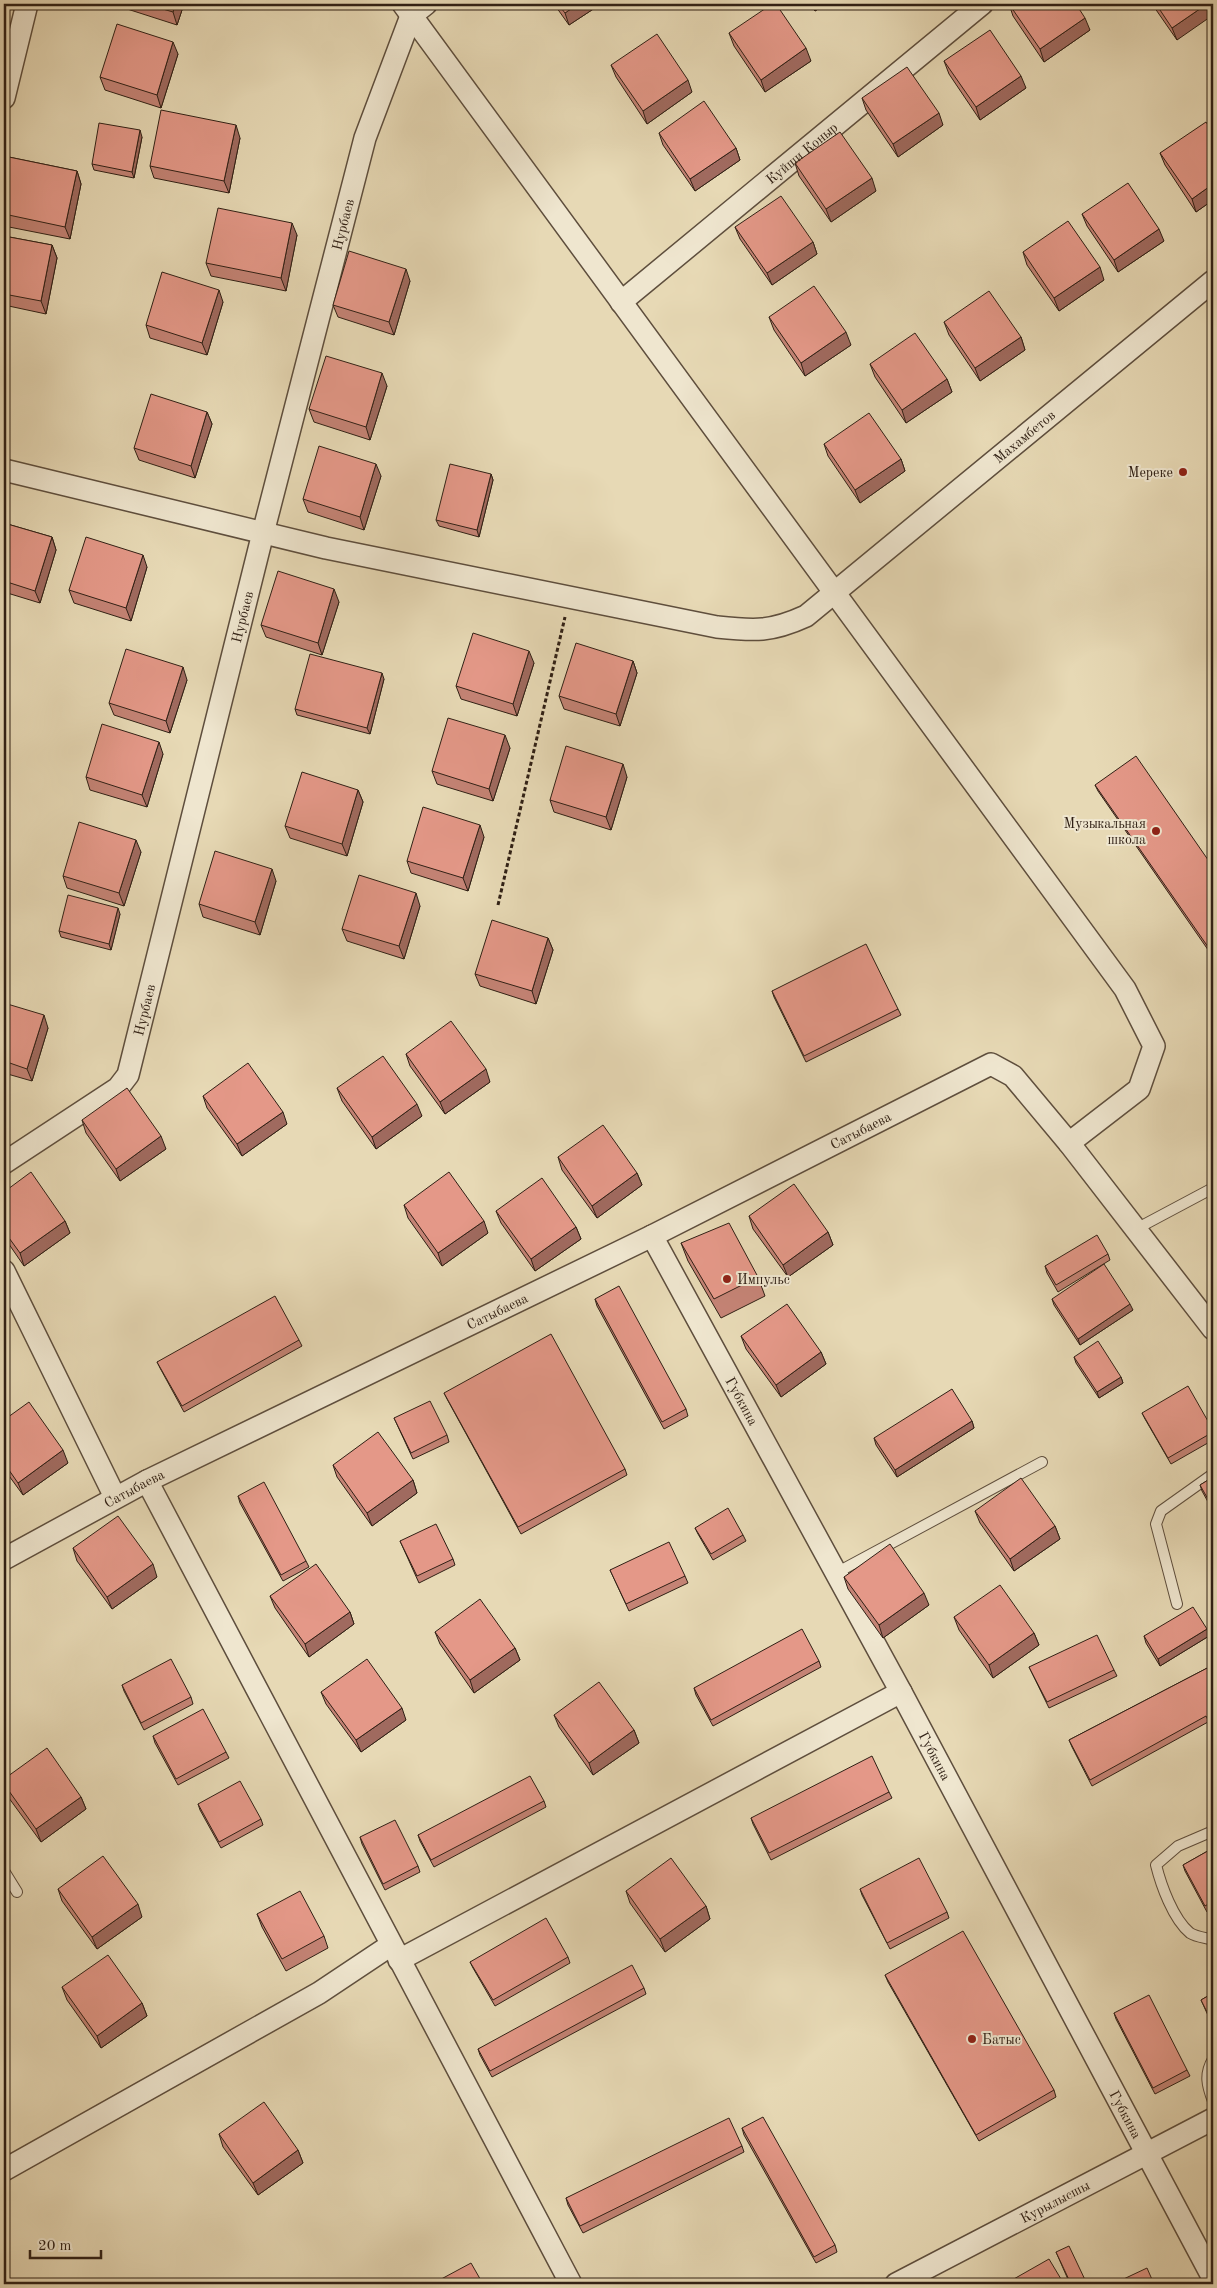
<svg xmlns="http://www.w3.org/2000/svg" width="1217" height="2288" font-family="'Old Standard TT',serif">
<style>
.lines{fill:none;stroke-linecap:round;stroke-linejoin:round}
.lane-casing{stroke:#5e4e3d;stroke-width:12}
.street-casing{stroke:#5e4e3d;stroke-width:24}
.path{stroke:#302015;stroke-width:3;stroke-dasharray:4 2.5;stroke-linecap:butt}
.lane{stroke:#efe6cf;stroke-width:10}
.street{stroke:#efe6cf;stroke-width:21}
.wall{fill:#c48375;stroke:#302015}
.shaded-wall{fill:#a06a5f;stroke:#302015}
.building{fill:#e49888;stroke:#302015}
.poi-dot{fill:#8f2418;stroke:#efe6cf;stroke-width:2}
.labels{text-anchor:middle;stroke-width:4;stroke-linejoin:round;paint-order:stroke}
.street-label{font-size:14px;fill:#302015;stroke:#efe6cf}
.poi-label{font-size:14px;fill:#302015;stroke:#efe6cf;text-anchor:end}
</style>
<rect width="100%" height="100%" fill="#e7d9b5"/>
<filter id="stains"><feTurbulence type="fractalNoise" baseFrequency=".004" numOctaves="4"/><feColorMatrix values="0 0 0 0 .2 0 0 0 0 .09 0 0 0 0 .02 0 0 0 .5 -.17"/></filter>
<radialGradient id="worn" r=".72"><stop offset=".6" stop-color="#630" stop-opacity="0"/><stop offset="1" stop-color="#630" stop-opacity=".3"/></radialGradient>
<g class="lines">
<g class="lane-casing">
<path id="lane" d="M1136 1229 1213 1188
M836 1573 1042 1462
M1177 1604 1156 1524 1161 1511 1213 1474
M1213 1831 1178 1846 1156 1865C1161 1885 1173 1919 1190 1933 1196 1937 1207 1938 1213 1940
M4 1871 17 1892
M1213 2059C1204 2074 1207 2086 1213 2101"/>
</g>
<g class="street-casing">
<g id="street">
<path d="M403 4 1125 989 1154 1046 1139 1089 1069 1143"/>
<path d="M4 98 27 4"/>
<path id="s1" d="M621 302 982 4"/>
<path id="s2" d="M4 470 326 548 717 627C755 631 771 632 806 616L1213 281"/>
<path id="s3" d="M4 1163 118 1088 128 1075 263 533 365 138 411 16 426 4"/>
<path id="s4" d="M652 1236 901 1692 1213 2278"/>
<path d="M4 1271 115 1497"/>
<path d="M147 1481 571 2284"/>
<path id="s5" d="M4 1559 147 1481 652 1236 991 1064 1013 1076 1069 1143 1213 1329"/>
<path d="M399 1960 901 1692"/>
<path d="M4 2170 319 1993 391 1945"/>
<path id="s6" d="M896 2284 1213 2119"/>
</g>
</g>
<path class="path" d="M498 905 565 617"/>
<use href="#lane" class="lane"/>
<use href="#street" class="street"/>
</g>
<path class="wall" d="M119 4H184L177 25 121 7Z
M554 4H601L569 25Z
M809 4H826L815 11Z
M1009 4 1090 30 1044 62 1013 16Z
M1152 4H1213L1177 40Z
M729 33 811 61 765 92 734 46Z
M178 54 161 108 105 90 100 77Z
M944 61 1026 88 980 120 949 74Z
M611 65 692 92 647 124 616 77Z
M862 98 943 125 898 157 866 110Z
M659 133 736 148 740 160 695 191 663 145Z
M1213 133V200L1196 212 1165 165 1160 153Z
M142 137 134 178 94 170 92 164Z
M240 138 229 193 154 178 150 166Z
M4 156 77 171 81 184 70 239 4 226Z
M795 163 876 191 831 222 799 176Z
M1082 214 1164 241 1118 272 1087 226Z
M735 227 813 242 817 254 772 285 740 239Z
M297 235 286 291 211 276 206 263Z
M4 236 52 245 57 258 46 314 4 305Z
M1023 252 1104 280 1059 311 1027 265Z
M410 281 394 335 338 317 333 305Z
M223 302 207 355 150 338 146 325Z
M769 317 851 345 805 376 774 330Z
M944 322 1021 337 1025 350 980 381 949 335Z
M870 364 947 379 952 392 906 423 875 377Z
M387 386 370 440 314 422 309 409Z
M207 412 212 424 195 478 139 460 134 448Z
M824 444 901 459 905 471 860 503 828 456Z
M491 474 493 480 479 537 439 526 436 520Z
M381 476 364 530 308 512 303 499Z
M4 523 52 537 56 550 40 603 4 592Z
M147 567 131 621 74 603 69 590Z
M339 602 322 655 266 637 261 625Z
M633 661 637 673 620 726 564 709 559 696Z
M534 663 517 716 461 699 456 686Z
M384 679 370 734 297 715 295 709Z
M187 680 170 733 114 715 109 703Z
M510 748 493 801 437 784 432 771Z
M163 754 147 807 90 790 86 777Z
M627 777 611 830 554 812 550 800Z
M1095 785 1213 867V957L1098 791Z
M358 790 363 802 347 856 290 838 285 826Z
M484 837 468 891 411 873 407 861Z
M141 852 124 906 67 888 63 876Z
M276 881 260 935 203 917 199 904Z
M420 906 404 959 347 941 342 929Z
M120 914 111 950 61 937 59 931Z
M548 938 553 950 536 1004 480 986 475 974Z
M772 991 898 1009 901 1015 806 1062 774 997Z
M4 1003 48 1028 32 1081 4 1073Z
M406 1054 490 1082 445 1114 410 1066Z
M337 1088 422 1116 376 1149 342 1101Z
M203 1096 287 1124 242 1156 207 1108Z
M82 1120 166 1149 120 1181 86 1133Z
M558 1157 637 1173 642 1185 597 1218 562 1170Z
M4 1192 65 1221 70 1233 24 1266 4 1237Z
M404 1205 488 1233 442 1266 408 1218Z
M496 1211 576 1227 581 1239 535 1271 501 1223Z
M749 1216 828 1232 833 1245 788 1277 753 1229Z
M681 1243 758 1277 765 1296 721 1318 688 1261Z
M1108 1254 1110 1260 1058 1292 1047 1273 1045 1266Z
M595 1299 686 1409 688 1416 664 1429 597 1306Z
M1052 1299 1133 1310 1080 1345 1054 1305Z
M741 1336 821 1352 826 1364 781 1397 746 1349Z
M299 1340 302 1346 184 1412 160 1368 157 1362Z
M1074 1357 1121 1377 1123 1383 1099 1398 1076 1363Z
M444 1393 625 1469 627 1475 521 1534 447 1399Z
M1142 1413 1213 1430V1440L1171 1464 1145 1419Z
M394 1418 447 1435 449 1442 413 1459Z
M4 1420 68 1463 23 1495 4 1469Z
M972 1421 974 1428 897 1477 876 1445 874 1438Z
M333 1465 413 1480 417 1493 372 1526 337 1477Z
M1213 1477V1511L1202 1491 1200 1485Z
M238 1496 306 1561 309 1567 283 1581 240 1503Z
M975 1511 1055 1526 1060 1539 1014 1571 980 1523Z
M695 1528 743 1535 746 1541 713 1560 698 1534Z
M400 1541 453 1559 455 1565 419 1583Z
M73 1548 157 1577 112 1609 77 1561Z
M610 1570 685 1576 688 1583 629 1611Z
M844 1577 929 1605 883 1638 848 1589Z
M270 1596 350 1612 354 1624 309 1657 275 1608Z
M954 1617 1034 1633 1039 1645 993 1678 959 1630Z
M435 1632 515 1648 520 1660 474 1693 440 1644Z
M1144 1636H1209L1160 1666 1146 1643Z
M819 1661 821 1667 713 1726 696 1695 694 1688Z
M1213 1665V1732L1208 1722 1092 1786 1072 1747 1069 1740Z
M1029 1667 1114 1670 1117 1676 1049 1708Z
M122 1685 191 1697 193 1704 144 1730 124 1691Z
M321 1692 406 1720 361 1752 326 1704Z
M554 1715 634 1730 639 1743 593 1775 559 1727Z
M153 1736 226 1752 229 1758 178 1785 155 1743Z
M4 1779 81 1797 86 1809 41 1842 6 1794 4 1788Z
M889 1792 892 1798 771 1860 753 1824 751 1818Z
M544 1801 546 1807 434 1867 420 1841 418 1835Z
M198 1804 261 1819 263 1825 221 1848 200 1810Z
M360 1837 418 1866 420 1872 385 1890 362 1844Z
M1213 1848V1909L1207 1912 1185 1871 1183 1865Z
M58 1889 142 1917 97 1949 62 1901Z
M860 1889 947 1912 949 1918 890 1949 862 1895Z
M626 1891 706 1906 710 1919 665 1952 630 1903Z
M257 1914 324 1936 328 1948 286 1971 262 1927Z
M568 1957 570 1963 495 2006 473 1968 470 1962Z
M885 1975 1054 2090 1056 2097 979 2141 888 1982Z
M62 1987 142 2003 147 2016 101 2048 67 2000Z
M644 1988 646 1994 492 2077 480 2055 478 2049Z
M1213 1993V2021L1211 2022 1201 2000Z
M1114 2013 1187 2070 1190 2076 1155 2094 1116 2019Z
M742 2128 835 2245 837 2252 816 2263 744 2135Z
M219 2134 298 2150 303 2163 258 2195 223 2147Z
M742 2146 744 2152 583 2233 568 2205 566 2198Z
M1056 2252 1087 2284H1070Z"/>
<path class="shaded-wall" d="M175 4H184L177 25 173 12Z
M578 4H601L569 25 565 13Z
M812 4H826L815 11Z
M1207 4H1213V15L1177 40 1172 28Z
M1085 18 1090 30 1044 62 1040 49Z
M173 42 178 54 161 108 157 95Z
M806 48 811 61 765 92 761 80Z
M1021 76 1026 88 980 120 976 107Z
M688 80 692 92 647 124 643 111Z
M939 113 943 125 898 157 893 144Z
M236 125 240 138 229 193 224 181Z
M140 130 142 137 134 178 132 172Z
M736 148 740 160 695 191 690 179Z
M77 171 81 184 70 239 65 227Z
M872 178 876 191 831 222 826 209Z
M1213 184V200L1196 212 1192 199Z
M292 223 297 235 286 291 281 278Z
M1159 229 1164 241 1118 272 1114 260Z
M813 242 817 254 772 285 767 273Z
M52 245 57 258 46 314 41 301Z
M1100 267 1104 280 1059 311 1054 298Z
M406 269 410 281 394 335 389 322Z
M219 290 223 302 207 355 202 343Z
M846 332 851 345 805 376 801 363Z
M1021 337 1025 350 980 381 975 368Z
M382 373 387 386 370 440 366 427Z
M947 379 952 392 906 423 902 410Z
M4 380 6 386 4 393Z
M207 412 212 424 195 478 191 466Z
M901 459 905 471 860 503 855 490Z
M376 464 381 476 364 530 360 517Z
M491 474 493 480 479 537 477 530Z
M52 537 56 550 40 603 35 591Z
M143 555 147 567 131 621 126 608Z
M334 589 339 602 322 655 318 643Z
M529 651 534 663 517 716 513 704Z
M633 661 637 673 620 726 616 714Z
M183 667 187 680 170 733 166 721Z
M382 673 384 679 370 734 367 728Z
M505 735 510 748 493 801 489 789Z
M159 742 163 754 147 807 142 795Z
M623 764 627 777 611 830 606 817Z
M358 790 363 802 347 856 342 844Z
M480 825 484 837 468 891 463 878Z
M136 840 141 852 124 906 119 893Z
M272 869 276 881 260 935 255 922Z
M416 893 420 906 404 959 399 946Z
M118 908 120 914 111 950 109 944Z
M548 938 553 950 536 1004 532 991Z
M44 1015 48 1028 32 1081 27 1069Z
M486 1069 490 1082 445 1114 440 1102Z
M417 1104 422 1116 376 1149 372 1137Z
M283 1112 287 1124 242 1156 237 1144Z
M161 1136 166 1149 120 1181 116 1169Z
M637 1173 642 1185 597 1218 592 1206Z
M65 1221 70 1233 24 1266 20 1253Z
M484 1221 488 1233 442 1266 438 1253Z
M576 1227 581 1239 535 1271 531 1259Z
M828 1232 833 1245 788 1277 783 1265Z
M1130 1304 1133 1310 1080 1345 1078 1339Z
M821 1352 826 1364 781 1397 776 1385Z
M1121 1377 1123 1383 1099 1398 1097 1392Z
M972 1421 974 1428 897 1477 895 1470Z
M63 1450 68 1463 23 1495 18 1483Z
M413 1480 417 1493 372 1526 367 1513Z
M1055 1526 1060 1539 1014 1571 1010 1559Z
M153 1564 157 1577 112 1609 107 1597Z
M924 1593 929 1605 883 1638 879 1625Z
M350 1612 354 1624 309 1657 305 1644Z
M1207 1629 1209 1636 1160 1666 1158 1659Z
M1034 1633 1039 1645 993 1678 989 1665Z
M515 1648 520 1660 474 1693 470 1680Z
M402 1708 406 1720 361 1752 356 1740Z
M634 1730 639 1743 593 1775 589 1763Z
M81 1797 86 1809 41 1842 36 1829Z
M138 1904 142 1917 97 1949 92 1937Z
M706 1906 710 1919 665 1952 660 1939Z
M142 2003 147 2016 101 2048 97 2036Z
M298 2150 303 2163 258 2195 253 2183Z"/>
<path class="building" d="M146 4H175L173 12Z
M558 4H578L565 13Z
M772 4H776L806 48 761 80 729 33Z
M1009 4H1076L1085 18 1040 49Z
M1156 4H1207L1172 28Z
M117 24 173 42 157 95 100 77Z
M990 30 1021 76 976 107 944 61Z
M657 34 688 80 643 111 611 65Z
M907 67 939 113 893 144 862 98Z
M704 101 736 148 690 179 659 133Z
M161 110 236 125 224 181 150 166Z
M1206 122 1213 133V184L1192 199 1160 153Z
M99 123 140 130 132 172 92 164Z
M840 132 872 178 826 209 795 163Z
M4 156 77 171 65 227 4 214Z
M1128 183 1159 229 1114 260 1082 214Z
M781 196 813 242 767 273 735 227Z
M218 208 292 223 281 278 206 263Z
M1068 221 1100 267 1054 298 1023 252Z
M4 236 52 245 41 301 4 294Z
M349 251 406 269 389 322 333 305Z
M162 272 219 290 202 343 146 325Z
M814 286 846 332 801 363 769 317Z
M989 291 1021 337 975 368 944 322Z
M915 333 947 379 902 410 870 364Z
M326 356 382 373 366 427 309 409Z
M151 394 207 412 191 466 134 448Z
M869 413 901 459 855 490 824 444Z
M319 446 376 464 360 517 303 499Z
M450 464 491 474 477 530 436 520Z
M4 523 52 537 35 591 4 581Z
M86 537 143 555 126 608 69 590Z
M278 571 334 589 318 643 261 625Z
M473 633 529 651 513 704 456 686Z
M576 643 633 661 616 714 559 696Z
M126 649 183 667 166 721 109 703Z
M310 654 382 673 367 728 295 709Z
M448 718 505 735 489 789 432 771Z
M102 724 159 742 142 795 86 777Z
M566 746 623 764 606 817 550 800Z
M1136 756 1213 867V954L1095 785Z
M302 772 358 790 342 844 285 826Z
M423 807 480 825 463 878 407 861Z
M79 822 136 840 119 893 63 876Z
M215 851 272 869 255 922 199 904Z
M359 875 416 893 399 946 342 929Z
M68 895 118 908 109 944 59 931Z
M492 920 548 938 532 991 475 974Z
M866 944 898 1009 804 1056 772 991Z
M4 1003 44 1015 27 1069 4 1061Z
M451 1021 486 1069 440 1102 406 1054Z
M383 1056 417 1104 372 1137 337 1088Z
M248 1063 283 1112 237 1144 203 1096Z
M127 1088 161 1136 116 1169 82 1120Z
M603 1125 637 1173 592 1206 558 1157Z
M31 1172 65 1221 20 1253 4 1231V1192Z
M449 1172 484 1221 438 1253 404 1205Z
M542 1178 576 1227 531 1259 496 1211Z
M794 1184 828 1232 783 1265 749 1216Z
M729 1223 758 1277 714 1299 681 1243Z
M1097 1235 1108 1254 1056 1285 1045 1266Z
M1104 1264 1130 1304 1078 1339 1052 1299Z
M619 1286 686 1409 662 1422 595 1299Z
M275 1296 299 1340 182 1406 157 1362Z
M787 1304 821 1352 776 1385 741 1336Z
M551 1334 625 1469 518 1527 444 1393Z
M1098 1341 1121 1377 1097 1392 1074 1357Z
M1188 1386 1213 1430V1432L1168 1458 1142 1413Z
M952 1389 972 1421 895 1470 874 1438Z
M430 1401 447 1435 411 1453 394 1418Z
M29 1402 63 1450 18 1483 4 1463V1420Z
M378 1432 413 1480 367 1513 333 1465Z
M1213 1477V1508L1200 1485Z
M1021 1478 1055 1526 1010 1559 975 1511Z
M264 1482 306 1561 281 1575 238 1496Z
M728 1508 743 1535 711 1554 695 1528Z
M118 1516 153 1564 107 1597 73 1548Z
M436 1524 453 1559 417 1576 400 1541Z
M669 1542 685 1576 626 1604 610 1570Z
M890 1544 924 1593 879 1625 844 1577Z
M316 1564 350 1612 305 1644 270 1596Z
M1000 1585 1034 1633 989 1665 954 1617Z
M480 1599 515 1648 470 1680 435 1632Z
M1193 1607 1207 1629 1158 1659 1144 1636Z
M802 1629 819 1661 711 1720 694 1688Z
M1097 1635 1114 1670 1047 1702 1029 1667Z
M171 1659 191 1697 141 1723 122 1685Z
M367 1659 402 1708 356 1740 321 1692Z
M1213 1665V1730L1206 1716 1090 1780 1069 1740Z
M599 1682 634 1730 589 1763 554 1715Z
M203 1709 226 1752 176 1779 153 1736Z
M47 1748 81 1797 36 1829 4 1784V1779Z
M872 1756 889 1792 769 1853 751 1818Z
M530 1776 544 1801 431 1860 418 1835Z
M240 1781 261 1819 219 1842 198 1804Z
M395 1820 418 1866 383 1884 360 1837Z
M1213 1848V1901L1205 1906 1183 1865Z
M103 1856 138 1904 92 1937 58 1889Z
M671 1858 706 1906 660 1939 626 1891Z
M919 1858 947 1912 887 1943 860 1889Z
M300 1891 324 1936 282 1959 257 1914Z
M546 1918 568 1957 493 2000 470 1962Z
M963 1931 1054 2090 976 2135 885 1975Z
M108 1955 142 2003 97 2036 62 1987Z
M632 1965 644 1988 490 2071 478 2049Z
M1213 1993V2014L1209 2016 1201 2000Z
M1149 1995 1187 2070 1153 2088 1114 2013Z
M264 2102 298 2150 253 2183 219 2134Z
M763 2117 835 2245 814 2257 742 2128Z
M729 2118 742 2146 580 2226 566 2198Z
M1069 2246 1087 2284H1071L1056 2252Z
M1049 2259 1064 2284H1005Z
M471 2263 483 2284H432Z
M1147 2268 1154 2284H1113Z"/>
<g class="poi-dot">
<circle cx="1183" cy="472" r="5"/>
<circle cx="1156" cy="831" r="5"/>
<circle cx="727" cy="1279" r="5"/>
<circle cx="972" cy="2039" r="5"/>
</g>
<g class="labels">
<g class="street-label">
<text dy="5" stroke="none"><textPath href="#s1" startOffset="234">Куйши Коныр</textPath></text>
<text dy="5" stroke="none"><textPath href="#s3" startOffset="1030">Нурбаев</textPath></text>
<text dy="5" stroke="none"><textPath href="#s2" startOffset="1104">Махамбетов</textPath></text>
<text dy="5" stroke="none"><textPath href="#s3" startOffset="625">Нурбаев</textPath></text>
<text dy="5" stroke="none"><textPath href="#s3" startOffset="220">Нурбаев</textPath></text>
<text dy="5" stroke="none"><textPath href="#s5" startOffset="958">Сатыбаева</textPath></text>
<text dy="5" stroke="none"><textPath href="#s5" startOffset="552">Сатыбаева</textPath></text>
<text dy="5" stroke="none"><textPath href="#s4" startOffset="188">Губкина</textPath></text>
<text dy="5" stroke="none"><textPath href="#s5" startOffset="148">Сатыбаева</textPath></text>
<text dy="5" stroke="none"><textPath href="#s4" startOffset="592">Губкина</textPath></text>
<text dy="5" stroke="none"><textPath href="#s4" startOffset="998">Губкина</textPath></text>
<text dy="5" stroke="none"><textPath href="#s6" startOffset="179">Курылысшы</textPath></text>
</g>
<g class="poi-label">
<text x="1173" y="477">Мереке</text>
<text x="1146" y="828">Музыкальная<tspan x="1146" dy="16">школа</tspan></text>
<text x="737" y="1284" text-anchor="start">Импульс</text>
<text x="982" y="2044" text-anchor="start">Батыс</text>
</g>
</g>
<rect width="1217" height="2288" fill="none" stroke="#e7d9b5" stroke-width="20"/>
<rect x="5" y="5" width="1207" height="2278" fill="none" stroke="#302015" stroke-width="2.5"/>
<rect x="10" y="10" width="1197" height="2268" fill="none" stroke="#302015"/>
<path d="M30 2250v8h71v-8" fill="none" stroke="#302015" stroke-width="2.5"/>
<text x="38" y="2250" font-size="15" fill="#302015" stroke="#efe6cf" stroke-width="4" paint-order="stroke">20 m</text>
<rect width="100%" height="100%" filter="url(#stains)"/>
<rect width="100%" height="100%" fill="url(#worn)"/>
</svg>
